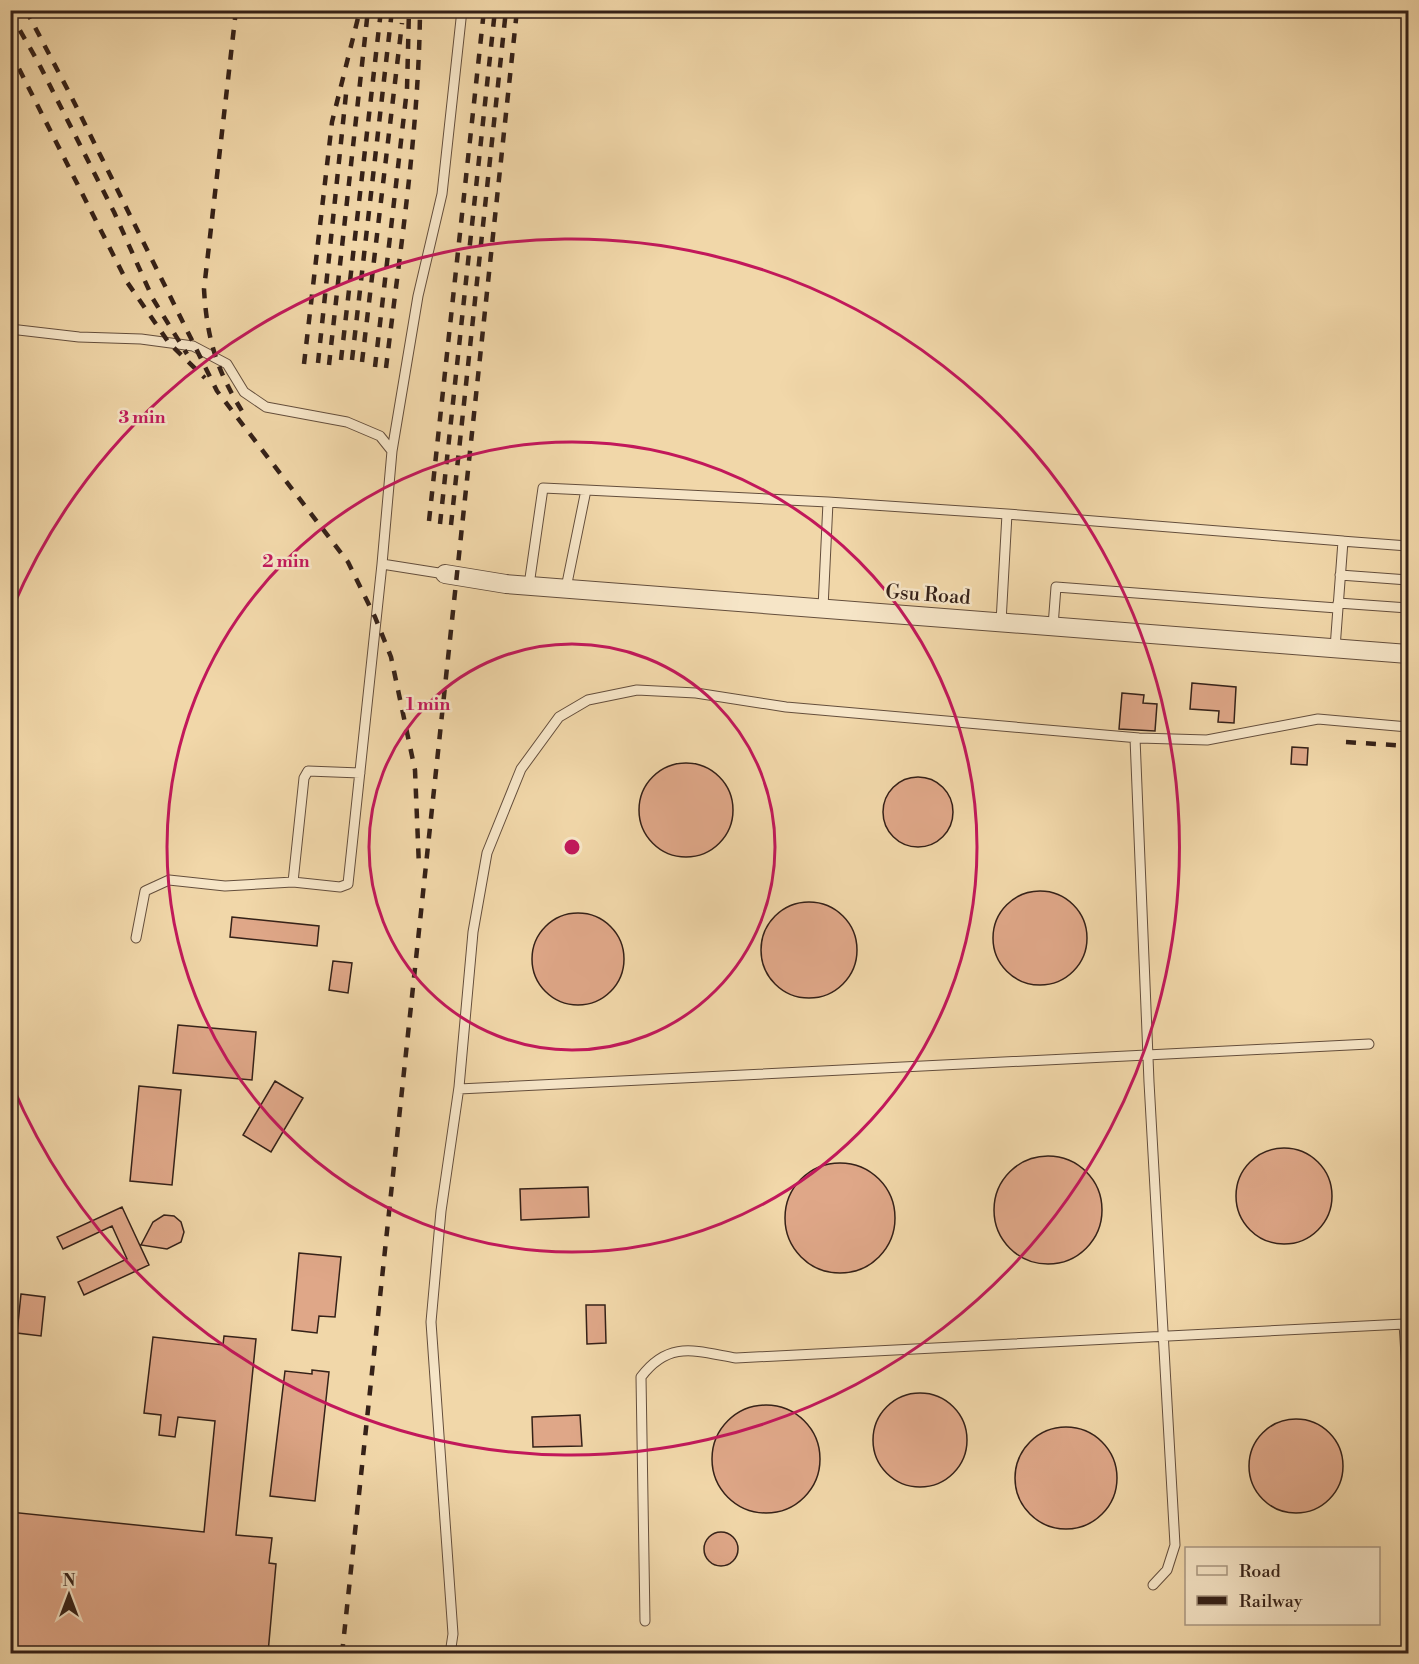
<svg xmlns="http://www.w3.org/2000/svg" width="1419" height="1664" font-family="'Libre Bodoni',serif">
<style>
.building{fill:#dfa788;stroke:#352118;stroke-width:1.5}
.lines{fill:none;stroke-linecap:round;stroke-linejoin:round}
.lane-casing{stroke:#644e3c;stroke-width:11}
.street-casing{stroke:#644e3c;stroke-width:20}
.lane{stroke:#f6e5c7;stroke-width:9}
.street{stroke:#f6e5c7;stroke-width:18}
.rail{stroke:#352118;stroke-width:4.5;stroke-dasharray:10 10;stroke-linecap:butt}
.ring{fill:none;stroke:#c2185b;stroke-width:3}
.labels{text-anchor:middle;stroke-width:5;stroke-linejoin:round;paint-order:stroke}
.street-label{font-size:20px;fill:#352118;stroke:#f6e5c7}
.centre{fill:#c2185b;stroke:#f6e5c7;stroke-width:3}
.ring-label{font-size:18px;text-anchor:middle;font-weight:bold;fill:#c2185b;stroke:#f6e5c7;stroke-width:5;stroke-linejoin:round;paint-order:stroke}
</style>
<rect width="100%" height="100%" fill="#f1d7a9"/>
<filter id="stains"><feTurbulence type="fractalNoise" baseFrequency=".00333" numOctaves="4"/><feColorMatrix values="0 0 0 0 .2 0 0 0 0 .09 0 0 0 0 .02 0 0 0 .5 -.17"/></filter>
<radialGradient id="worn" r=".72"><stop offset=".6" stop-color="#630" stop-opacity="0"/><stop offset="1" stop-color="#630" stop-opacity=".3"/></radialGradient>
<path class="building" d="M1192 683 1236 687 1234 723 1218 722 1219 711 1190 709Z
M1122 693 1144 695 1143 703 1157 704 1155 731 1119 729Z
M1292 747 1308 748 1307 765 1291 764Z
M639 810a47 47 0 1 1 94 0a47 47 0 1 1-94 0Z
M883 812a35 35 0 1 1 70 0a35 35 0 1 1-70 0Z
M993 938a47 47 0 1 1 94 0a47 47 0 1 1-94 0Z
M761 950a48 48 0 1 1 96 0a48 48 0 1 1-96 0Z
M532 959a46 46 0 1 1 92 0a46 46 0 1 1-92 0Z
M232 917 319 926 317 946 230 937Z
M333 961 352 963 348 993 329 990Z
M178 1025 256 1032 252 1080 173 1073Z
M275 1081 303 1098 271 1152 243 1135Z
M139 1086 181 1090 172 1185 130 1181Z
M1236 1196a48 48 0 1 1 96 0a48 48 0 1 1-96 0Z
M994 1210a54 54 0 1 1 108 0a54 54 0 1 1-108 0Z
M785 1218a55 55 0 1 1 110 0a55 55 0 1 1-110 0Z
M588 1187 589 1217 521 1220 520 1189Z
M122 1207 149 1265 84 1295 78 1282 127 1259 112 1226 63 1249 57 1237Z
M164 1215 174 1216 181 1222 184 1232 181 1242 167 1249 141 1245 153 1222Z
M299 1253 341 1257 335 1317 319 1316 317 1333 292 1330Z
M21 1294 45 1297 41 1336 17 1333Z
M586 1305H605L606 1343 587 1344Z
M224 1336 256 1339 236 1535 272 1538 269 1563 276 1564 268 1653H10V1512L204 1532 215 1421 178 1417 175 1437 159 1435 161 1415 144 1413 153 1337 223 1345Z
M312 1370 329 1372 315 1501 270 1496 285 1371 312 1374Z
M873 1440a47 47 0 1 1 94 0a47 47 0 1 1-94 0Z
M712 1459a54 54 0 1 1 108 0a54 54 0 1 1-108 0Z
M580 1415 582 1446 533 1447 532 1417Z
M1249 1466a47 47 0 1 1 94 0a47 47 0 1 1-94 0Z
M1015 1478a51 51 0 1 1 102 0a51 51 0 1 1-102 0Z
M704 1549a17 17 0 1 1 34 0a17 17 0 1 1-34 0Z"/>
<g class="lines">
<g class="lane-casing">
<path id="lane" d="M10 329 79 337 141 339 193 346 227 364 244 392 266 407 347 422 380 436 392 451 382 564 445 574
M392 451 418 296 442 194 462 10
M828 502 1007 514 1001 622
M1007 514 1343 541 1335 648
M1341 541 1408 546
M1340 575 1408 580
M529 585 543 488 586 490
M566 588 586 490 828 502 823 608
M1338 603 1408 608
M1053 626 1056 587 1337 608
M1135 738 1149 1082 1175 1545 1167 1570 1153 1585
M293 882 304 778 308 771 360 773
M136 938 145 891 169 880 225 886 293 882 340 887 348 884 382 564
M459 1089 1369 1044
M645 1621 641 1377C669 1340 695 1351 736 1358L1404 1324 1408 1386
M450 1654 453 1634 431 1322 441 1211 459 1087 473 932 487 853 521 769 559 717 588 700 637 690 696 693 786 707 1139 738 1207 740 1318 719 1408 727"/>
</g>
<g class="street-casing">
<path id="street" d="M445 574 506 584 1408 654"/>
</g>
<use href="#lane" class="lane"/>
<use href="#street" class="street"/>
<path class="rail" d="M26 10 71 96 217 391 348 562 375 617 391 657 415 770 419 867
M236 10 204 289C207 342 218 374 247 419
M10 13 38 62 114 212 153 299 187 354
M10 51 127 282 169 343 205 378
M341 360 381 10
M352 360 392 10
M362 362 402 23
M318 363 346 94
M304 364 332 122 360 10
M329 365 368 10
M375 367 407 89 409 10
M386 368C400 250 419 130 420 10
M429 521 484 10
M440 524 495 10
M451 525 506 10
M1346 742 1408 746
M342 1654 517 10"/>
</g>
<g class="ring">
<circle cx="572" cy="847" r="203"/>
<circle cx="572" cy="847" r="405"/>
<path d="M12 609A608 608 0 1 1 12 1085"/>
</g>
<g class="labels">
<g class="street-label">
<text transform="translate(928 594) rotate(4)" y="7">Gsu Road</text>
</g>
</g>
<circle cx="572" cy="847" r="9" class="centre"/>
<g class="ring-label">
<text x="142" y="423">3 min</text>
<text x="286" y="567">2 min</text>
<text x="428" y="710">1 min</text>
</g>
<rect width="1419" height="1664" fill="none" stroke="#f1d7a9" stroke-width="36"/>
<rect x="12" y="12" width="1395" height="1640" fill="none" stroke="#352118" stroke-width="3"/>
<rect x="18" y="18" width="1383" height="1628" fill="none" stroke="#352118" stroke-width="1.5"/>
<rect x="1185" y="1547" width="195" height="78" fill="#f6e5c7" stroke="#a99781" stroke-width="1.5"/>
<rect x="1197" y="1566" width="30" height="9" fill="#f6e5c7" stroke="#a99781" stroke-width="1.5"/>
<text x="1239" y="1577" font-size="18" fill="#352118">Road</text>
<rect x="1197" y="1596" width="30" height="9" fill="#352118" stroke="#a99781" stroke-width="1.5"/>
<text x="1239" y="1607" font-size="18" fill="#352118">Railway</text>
<g transform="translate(69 1595)" stroke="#f6e5c7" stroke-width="4.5" paint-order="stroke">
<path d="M0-4.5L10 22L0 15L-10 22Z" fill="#352118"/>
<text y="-9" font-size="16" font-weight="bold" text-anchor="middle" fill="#352118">N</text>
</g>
<rect width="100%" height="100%" filter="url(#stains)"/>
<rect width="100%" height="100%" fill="url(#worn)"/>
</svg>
